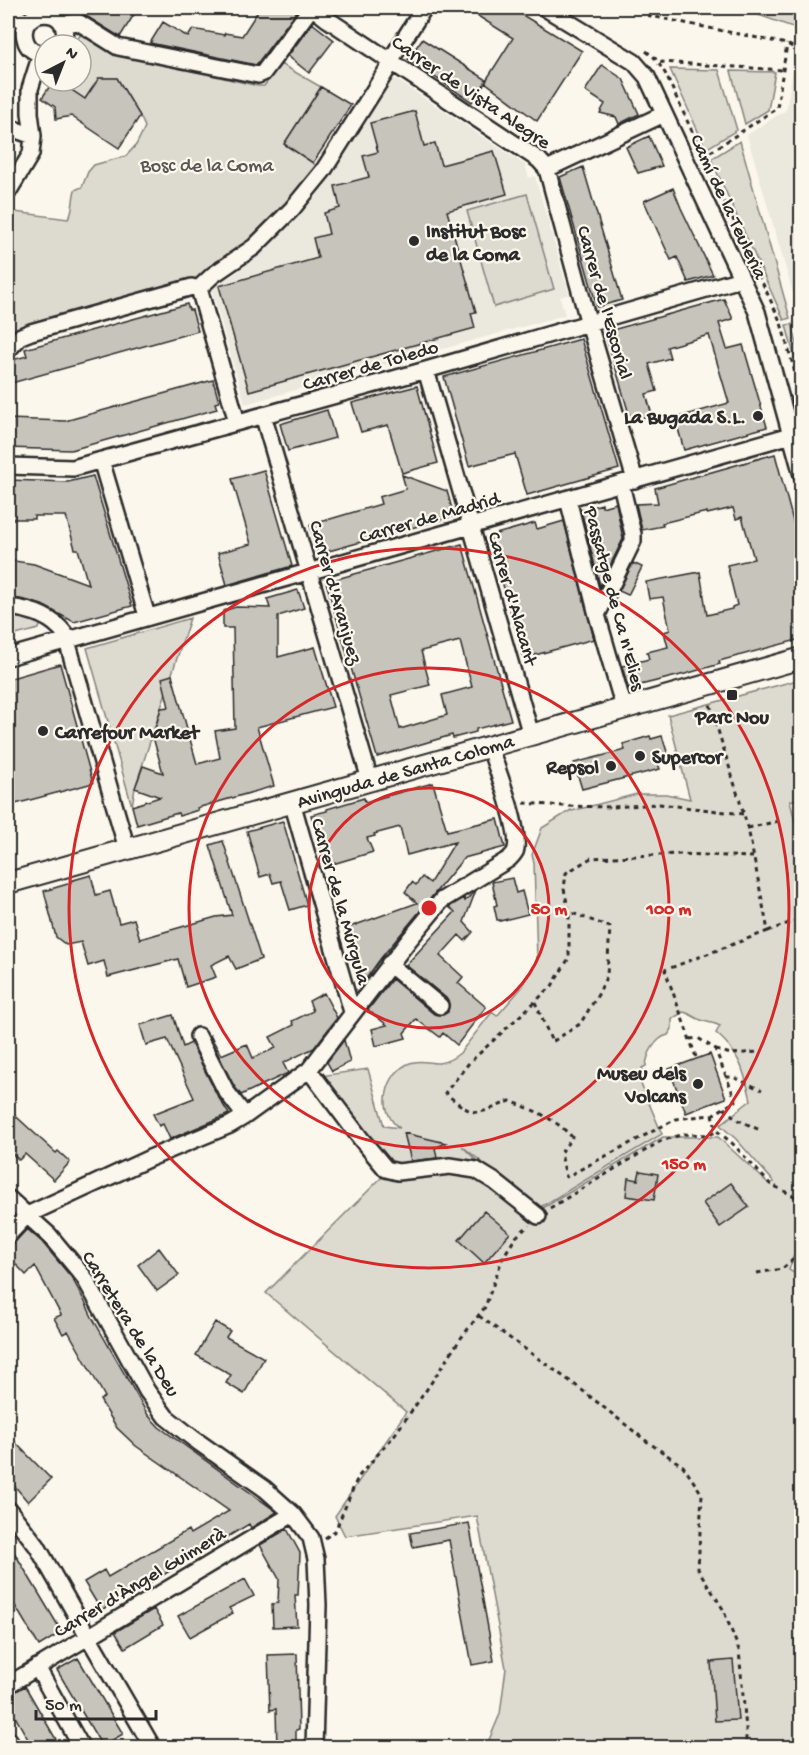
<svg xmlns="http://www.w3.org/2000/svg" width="809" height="1755" font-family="'Gochi Hand',sans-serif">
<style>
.built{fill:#ebe8de}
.green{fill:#dddad0;stroke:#84827e;stroke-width:1.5;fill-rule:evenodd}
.building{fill:#c7c4bc;stroke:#2b2b2b;stroke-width:1.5;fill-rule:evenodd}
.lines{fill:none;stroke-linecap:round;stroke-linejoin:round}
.minor-casing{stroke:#2b2b2b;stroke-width:20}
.major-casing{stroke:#2b2b2b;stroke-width:24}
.path{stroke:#2b2b2b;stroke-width:3;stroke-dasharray:4.5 4.5;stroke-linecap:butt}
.minor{stroke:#fbf7ec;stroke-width:15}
.major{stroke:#fbf7ec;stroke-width:20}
.ring{fill:none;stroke:#d62828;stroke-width:3}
.poi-dot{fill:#2b2b2b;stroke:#fbf7ec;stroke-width:2}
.labels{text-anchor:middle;stroke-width:4.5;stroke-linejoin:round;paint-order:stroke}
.street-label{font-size:20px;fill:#2b2b2b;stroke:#fbf7ec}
.park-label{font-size:20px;fill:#585754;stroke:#fbf7ec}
.poi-label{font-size:20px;font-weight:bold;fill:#2b2b2b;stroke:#fbf7ec;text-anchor:start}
.centre{fill:#d62828;stroke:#fbf7ec;stroke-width:3}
.ring-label{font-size:18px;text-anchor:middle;font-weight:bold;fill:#d62828;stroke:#fbf7ec;stroke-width:4.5;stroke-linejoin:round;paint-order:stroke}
</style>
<rect width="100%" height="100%" fill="#fbf7ec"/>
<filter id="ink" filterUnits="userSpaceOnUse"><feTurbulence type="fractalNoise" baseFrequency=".0167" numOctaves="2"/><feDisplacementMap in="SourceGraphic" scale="12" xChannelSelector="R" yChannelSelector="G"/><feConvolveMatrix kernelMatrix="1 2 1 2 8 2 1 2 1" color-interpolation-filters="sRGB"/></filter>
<g filter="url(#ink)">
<path class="built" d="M798 42H802V280L793 293 747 135 786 110Z
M391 76 525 165 529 178 535 176 569 294 560 297 565 315 245 404 211 288 236 273 261 253 313 200 323 187 369 117 368 114Z"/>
<path class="green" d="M739 8H801V30Z
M82 32 125 55 258 86H264L281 64 321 87 284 144 320 168 260 236 199 279 23 328 16 331 8 339V223L15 212 68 219C74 210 72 200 75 190L82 187 88 172 94 165 126 156 136 145 145 127 140 116 117 78H99L85 99 58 81H81V45H74Z
M670 69 719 70 737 130 706 149Z
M731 71 775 72 768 110 745 124Z
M740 141 790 318 784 320 711 159Z
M527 194 554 289 494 307 467 211Z
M792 324 801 360V381L786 325Z
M8 612 41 622 39 629 8 637Z
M190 618 135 788 132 806 87 648Z
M801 679V798L790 801 799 838 802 837V1226L797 1222 800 1238 789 1270 802 1278 801 1747H486L500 1714 506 1668 477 1516 345 1536 335 1516 406 1412 266 1293 384 1175 320 1076 368 1069 384 1126 400 1128C397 1126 395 1125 393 1122 378 1102 389 1071 410 1063 419 1059 430 1063 439 1063 446 1062 454 1058 460 1053L492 1012 497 1016 523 986 537 960 534 863 532 855 542 828 571 810 572 811 637 794H666L690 799 668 715ZM683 1012C690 1013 694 1018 701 1020 708 1023 713 1022 720 1026L716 1033C740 1053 744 1071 751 1100L720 1125 736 1139 774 1182 769 1184 718 1137H663L531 1215 462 1146 539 1208 662 1134 638 1077 644 1074 642 1068 646 1066C647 1054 655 1038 668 1035L672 1029V1019Z"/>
<path class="building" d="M73 8H127L135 13 120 37Z
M260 8H292L297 11 256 65 150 43 163 22 188 37 193 29 224 35 225 33 242 36Z
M465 8H511L582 51 537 121 485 82 513 38Z
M312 23 334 40 309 73 288 56Z
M422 39 487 80 472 102 408 59Z
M602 65 623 79 639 114 619 124 616 117 600 113 605 104 585 91Z
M99 78H117L140 116 119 148 71 116 56 119 55 107 42 98 53 81H58L85 99Z
M321 87 351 105 313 163 284 144Z
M415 111 424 146 435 143 441 165 494 151 507 194 447 211 476 312 471 313 475 328 249 391 219 286 318 258 313 238 329 234 324 213 340 208 335 186 369 177 363 156 378 152 370 123Z
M649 136 662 166 638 173 626 147Z
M583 167 622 300 597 307 560 177Z
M673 188 681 208 713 275 688 282 677 257 671 260 659 234 644 201Z
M724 299 733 319 719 323 727 349 743 345 767 427 684 450 675 418 729 403 709 335 667 347 670 358 649 364 657 391 646 394 652 415 631 421 605 332Z
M187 304 189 310H192L198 331 8 384 12 360 27 356 25 349Z
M581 339 619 469 527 495 515 454 469 466 444 377Z
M213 380 219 402 215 403 217 409 71 450 8 448V419L65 421Z
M417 386 438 463 402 473 388 425 361 432 352 403Z
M327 410 335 438 288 451 280 424Z
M775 454 801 551V639L719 661 720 664 685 674 628 688 622 666 649 659 647 652 668 647 664 632 670 630 663 597 649 599 646 582 700 572 707 615 732 609V607L737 605 727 565 754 559 742 517 736 519 733 508 707 514V512L662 523 663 526 642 530 636 504 658 503 655 488Z
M264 470 292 566 227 585 218 553 251 544 232 479Z
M402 475 447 491 454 516 318 554 310 525 381 504 379 497 406 489Z
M93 476 132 606 74 622 42 605 25 600 8 597V560L34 564 88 584 78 549H75L66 516H34V519H8V480L68 482Z
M616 503 623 539 600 586 581 510 602 504V507Z
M564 521 594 639 524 658 489 536 535 523 537 529Z
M462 544 511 720 476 729V732L453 738 452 735 377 757 326 582ZM460 641 472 687 442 695 447 715 400 729 391 695 430 685 421 651Z
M633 563 642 567 628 595 619 591Z
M298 590 304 608 278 616V657L315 647 333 707 257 727 274 786 197 808 198 810 179 816 178 813 137 825 132 806 160 797 135 788 143 766 163 773 153 737 161 708 169 707 162 678 172 675 197 764 220 758 215 731 235 728 233 628H223V611L236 607 270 608 267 599Z
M60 664 93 783 8 806V679Z
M650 736 651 739 662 736 669 758 657 761 660 769 582 789 574 763 625 750 623 744Z
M433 783 447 831 498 819 505 847 464 858 381 958 360 987 344 929 417 903 405 892 412 882 416 885 422 877 430 883 455 842 407 855 400 827 374 834 375 836 367 838 373 852 326 866 311 815 327 811V809L364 798 365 802Z
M283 821 307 905 290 910 281 881 273 883 270 874 260 877 247 831Z
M223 841 261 959 236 969 229 956 211 965 216 977 186 987 178 959 108 977 104 961 88 966 81 942 66 945 56 937 44 891 71 883 70 881 91 875 96 895 110 891 119 923 134 919 140 939 216 917 232 915 210 845Z
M512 878 516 893 522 891 528 914 500 921V920H497L494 906 497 905 492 882Z
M476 890 464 922 473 932 465 941 459 935 440 956 463 977 458 983 486 1007 457 1045 443 1033 440 1037 416 1019 404 1033 406 1038 376 1046 372 1029 387 1025 368 1010 392 979 434 1014 443 1015 448 1012 449 1003 446 998 406 965 455 912 449 907 464 898 465 901Z
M324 993 337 1018 314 1048 283 1063 288 1073 241 1095 234 1086 209 1036 210 1035 221 1055 247 1044 253 1058 276 1048 270 1037 294 1025 292 1021 313 1011 309 1001Z
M173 1015 183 1047 191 1043 217 1095 229 1114 170 1139 163 1124 159 1126 153 1114 194 1098 167 1039 146 1045 140 1025Z
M344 1040 350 1062 332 1071 327 1062Z
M710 1054 726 1098 686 1113 669 1069Z
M8 1109 56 1153 58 1151 70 1162 54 1180 25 1154 19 1160 8 1150Z
M404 1133 446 1143 435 1148 437 1158 411 1161Z
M640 1171 658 1174 654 1200 626 1196 628 1178 638 1180Z
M731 1183 749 1207 720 1227 703 1203Z
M484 1211 510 1233 484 1263 459 1240Z
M27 1229 42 1242 72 1278 85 1302 92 1317 148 1415 159 1427 277 1512 251 1528 249 1524 141 1588 101 1610 84 1582 104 1570 108 1577 188 1530 190 1534 229 1511 136 1446 117 1428 100 1400 105 1397 85 1361 68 1331 63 1334 54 1318 61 1315 35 1266 26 1275 8 1256V1245L15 1242Z
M159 1248 179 1275 157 1291 138 1265Z
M215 1322 230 1331 226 1337 264 1358 244 1394 226 1383 231 1375 196 1355Z
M8 1435 51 1479 28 1502 8 1478Z
M469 1523 494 1661 472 1665 449 1540 413 1547 410 1533Z
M287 1529 300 1553 298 1595H295L297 1626 273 1627 272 1604 278 1603 279 1579 260 1545Z
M8 1542 62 1632 39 1646 8 1594Z
M245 1579 254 1596 229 1608 233 1613 190 1637 178 1616Z
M154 1609 163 1625 125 1648 115 1632Z
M297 1654 299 1729 296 1730V1748H277L276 1709 270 1710 268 1655Z
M78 1658 123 1734 102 1746 57 1670Z
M733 1660 738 1720 715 1721 711 1662Z
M25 1686 61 1748H33L8 1704V1696Z"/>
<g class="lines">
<g class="minor-casing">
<path id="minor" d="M313 8 327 19 539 160 547 169 589 324 635 480
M545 8 634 62 647 77 757 312 802 475
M8 11 27 23
M63 26 70 23 78 22 118 47 258 75 263 73 311 8
M45 54C36 53 29 50 26 42 13 6 78 3 62 45
M390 61 424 8
M8 127 33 136
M547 169 664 114
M8 192 31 154 33 136 30 113V89L41 54
M198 289 213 275 254 247 292 209 323 171 392 62
M8 350 21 336 31 332 192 287 198 289 200 292 237 422
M426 370 531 735
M263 415 370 780
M101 460 147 616
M8 466 73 468 426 370 741 279
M568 499 597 615 624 708
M8 607C28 609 52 616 65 634L127 849
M597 615 633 541V534L621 484
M8 657 802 432
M292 802 352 1012
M389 964 440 1006
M198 1036 226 1091 245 1116
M309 1070 361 1139 386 1169 398 1172 450 1166 476 1170 494 1181 538 1216
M8 1198 49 1235 84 1277 147 1391 166 1417 194 1439 265 1489 293 1514 311 1538 316 1559 318 1605 314 1748
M8 1235 27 1215 150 1158 230 1125 245 1116 309 1070 409 940 442 900 509 859C510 858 515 853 515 852 523 835 496 766 489 746
M8 1509 37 1546 88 1636 153 1748
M37 1667 82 1748
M8 1685 293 1514"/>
</g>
<g class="major-casing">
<path id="major" d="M8 883 802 658
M8 1742 10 1748"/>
</g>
<path class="path" d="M631 8 646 15 787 44 802 52
M787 8 802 12
M646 51 655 58 665 73 776 312 781 323 802 397
M660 62 783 70
M703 157 777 108 787 44
M524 803 563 806 612 807 659 804 743 814
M748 828 779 821
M753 857 680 854 591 858 566 873 564 889 569 912V958L552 986 469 1063 445 1093C476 1118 474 1116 510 1101 534 1110 554 1118 572 1137L561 1153 566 1177 676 1119 712 1115 717 1131 732 1143 770 1184 802 1200
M768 931 802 918
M535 1002 552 1042 580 1024 599 993 607 975 610 927 569 912
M690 1039 698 1038 715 1049 736 1101 712 1115
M716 1050 731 1054 758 1052
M696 1057 665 970 768 931 748 828 709 701
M726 1077H733L762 1090
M724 1108 738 1120 760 1130
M550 1208 661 1141 684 1134 709 1135 717 1131
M757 1273 782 1269 802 1252
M479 1316 578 1387 645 1440 683 1466 702 1494 698 1569 723 1609 739 1650 746 1729V1748
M325 1538 335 1531 358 1477 393 1437 425 1392 461 1338 485 1307 503 1257 516 1237 529 1225"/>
<use href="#minor" class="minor"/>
<use href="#major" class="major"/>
</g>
</g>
<g class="ring">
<circle cx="429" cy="908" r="120"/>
<circle cx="429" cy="908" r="240"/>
<circle cx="429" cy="908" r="360"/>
</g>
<g class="poi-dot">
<circle cx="414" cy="241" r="6"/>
<circle cx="758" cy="416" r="6"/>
<rect x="726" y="689" width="12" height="12" rx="3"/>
<circle cx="43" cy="731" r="6"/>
<circle cx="640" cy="756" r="6"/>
<circle cx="611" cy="766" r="6"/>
<circle cx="698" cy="1084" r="6"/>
</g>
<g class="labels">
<g class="street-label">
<text transform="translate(472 91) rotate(34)" y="7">Carrer de Vista Alegre</text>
<text transform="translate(730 206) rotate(65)" y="7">Camí de la Teuleria</text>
<text transform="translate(606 302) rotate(74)" y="7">Carrer de l'Escorial</text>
<text transform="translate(370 364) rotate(-16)" y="7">Carrer de Toledo</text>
<text transform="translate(429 516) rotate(-16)" y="7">Carrer de Madrid</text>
<text transform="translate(337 592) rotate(74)" y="7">Carrer d'Aranjuez</text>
<text transform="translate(514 598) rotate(74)" y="7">Carrer d'Alacant</text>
<text transform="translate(616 598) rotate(75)" y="7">Passatge de Ca n'Elies</text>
<text transform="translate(405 770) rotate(-16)" y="7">Avinguda de Santa Coloma</text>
<text transform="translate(342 901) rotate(74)" y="7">Carrer de la Múrgula</text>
<text transform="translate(132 1323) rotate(58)" y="7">Carretera de la Deu</text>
<text transform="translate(139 1581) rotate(-31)" y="7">Carrer d'Àngel Guimerà</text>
</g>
<g class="park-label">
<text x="207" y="171">Bosc de la Coma</text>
</g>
<g class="poi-label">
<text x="426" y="237">Institut Bosc<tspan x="426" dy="23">de la Coma</tspan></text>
<text x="746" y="423" text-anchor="end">La Bugada S.L.</text>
<text x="732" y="723" text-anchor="middle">Parc Nou</text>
<text x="55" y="738">Carrefour Market</text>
<text x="652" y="763">Supercor</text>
<text x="599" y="773" text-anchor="end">Repsol</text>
<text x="686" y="1079" text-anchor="end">Museu dels<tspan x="686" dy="23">Volcans</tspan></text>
</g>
</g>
<circle cx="429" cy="908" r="9" class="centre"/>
<g class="ring-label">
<text x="549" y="914">50 m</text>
<text x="669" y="914">100 m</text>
<text x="684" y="1169">150 m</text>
</g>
<rect width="809" height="1755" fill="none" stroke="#fbf7ec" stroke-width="30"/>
<rect x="15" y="15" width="779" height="1725" fill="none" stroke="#2b2b2b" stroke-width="2" filter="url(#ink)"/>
<g transform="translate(63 63) rotate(42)"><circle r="28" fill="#fbf7ec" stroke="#a8a59f" stroke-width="1.5"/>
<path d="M0-4.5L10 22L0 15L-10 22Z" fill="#2b2b2b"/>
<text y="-9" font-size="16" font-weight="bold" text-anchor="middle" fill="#2b2b2b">N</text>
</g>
<path d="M36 1710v9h120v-9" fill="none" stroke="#2b2b2b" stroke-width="3"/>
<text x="45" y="1710" font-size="18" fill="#2b2b2b" stroke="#fbf7ec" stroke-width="4.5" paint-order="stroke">50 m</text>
</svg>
